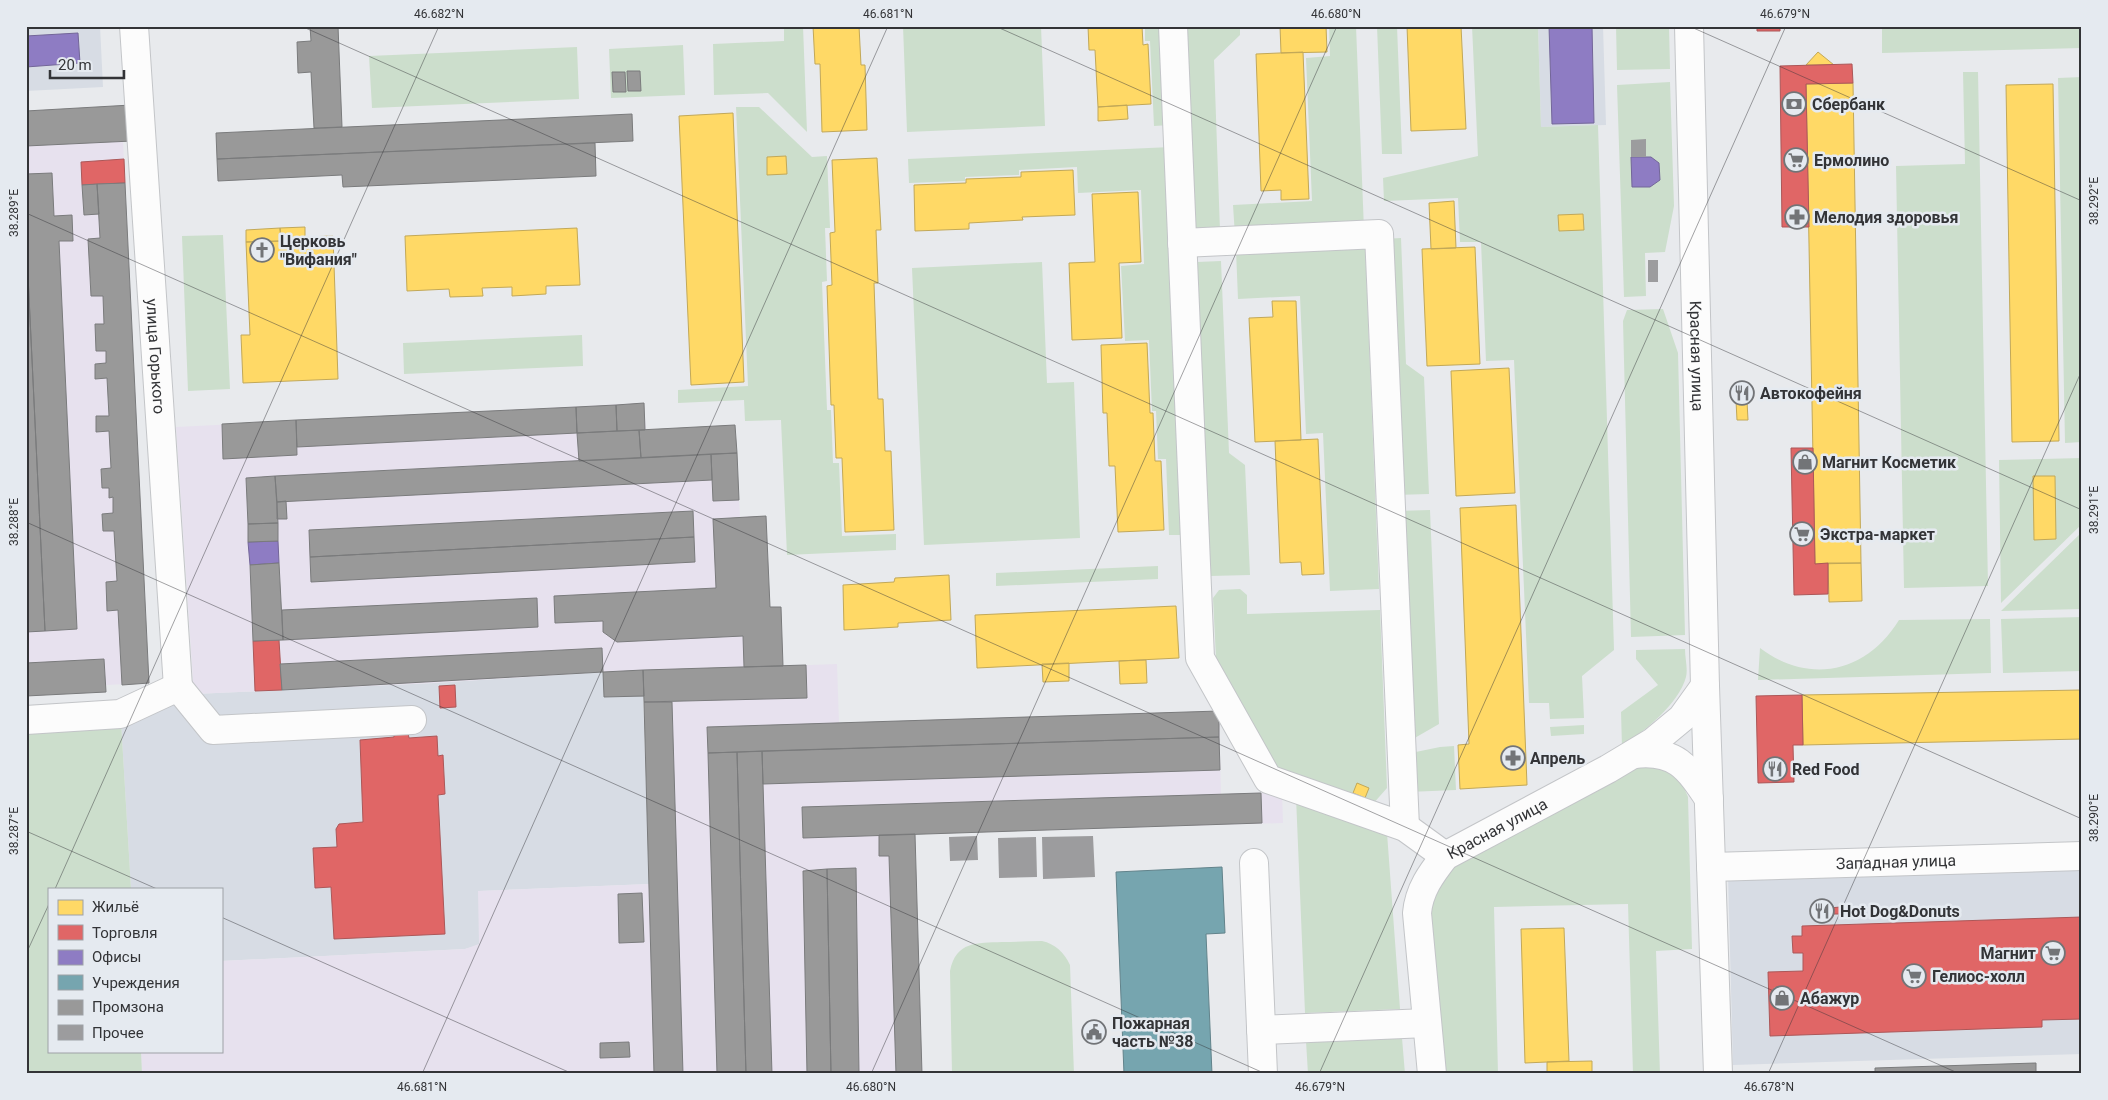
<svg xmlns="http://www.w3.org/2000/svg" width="2108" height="1100" font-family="Roboto,sans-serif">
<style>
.built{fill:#d7dce4}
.industrial{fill:#e7e1ee}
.green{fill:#ccdecc}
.homes{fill:#ffd966;stroke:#c2a858}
.shops{fill:#e06666;stroke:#ac5758}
.offices{fill:#8e7cc3;stroke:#736699}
.public{fill:#76a5af;stroke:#62838b}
.industry{fill:#999;stroke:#7a7b7c}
.building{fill:#9c9c9e}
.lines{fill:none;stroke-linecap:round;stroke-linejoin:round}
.minor-casing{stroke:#c3c5c8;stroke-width:30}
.minor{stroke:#fcfcfc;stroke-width:28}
.ticks{fill:none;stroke:#333437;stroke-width:1;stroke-opacity:0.45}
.labels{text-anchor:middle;stroke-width:5;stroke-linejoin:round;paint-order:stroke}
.poi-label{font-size:16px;font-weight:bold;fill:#333437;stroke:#e5eaf0;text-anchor:start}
.street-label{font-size:16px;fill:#333437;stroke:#e5eaf0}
.neatline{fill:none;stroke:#333437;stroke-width:2}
.ticks-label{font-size:12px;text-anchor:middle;fill:#333437}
</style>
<rect width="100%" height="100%" fill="#e8eaed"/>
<path class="built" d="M26 26H100L103 87 26 91Z
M1538 26H1603L1606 125 1541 127Z
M603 672 643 695 649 884 479 891V945L465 949 221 961V889H131L121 721 194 694 434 683Z
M2082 863V1054L1733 1065 1728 875Z"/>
<path class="industrial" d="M131 105 132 141 123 142 149 683 106 685V692L26 696V111Z
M644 403 646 430 735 425 740 517 766 516 770 607H781L783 666 837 664 839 723 1219 711 1221 794 1282 792 1283 823 915 834 922 1074H142L141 1051H221V961L465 949 479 944 478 891 649 884 644 692 643 695 604 697 603 672 434 683 194 694 176 427Z"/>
<path class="green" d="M784 26H803L807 132 768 93 714 95 713 44 784 41Z
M903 26H1041L1045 126 907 132Z
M1145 26H1166L1170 125 1154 126 1150 41H1145Z
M1187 26H1240V35L1214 60 1220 231 1196 232Z
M1329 26H1356L1364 230 1235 236 1233 205 1312 201 1306 58 1330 56Z
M1377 26H1397L1402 154H1382Z
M1472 26H1538L1541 127 1598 125 1614 650 1582 676 1584 718 1550 719 1549 703H1529L1514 360 1486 361 1481 242H1460L1458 198 1384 201 1383 178 1478 156Z
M1616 26H1669L1670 69 1617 70Z
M1882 26H2082V48L1882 53Z
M683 45 685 95 611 98 609 49Z
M577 47 579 99 372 108 369 56Z
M1963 72H1978L1988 586 1904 588 1896 166 1965 164Z
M2082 77V442L2065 443 2058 78Z
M1670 82 1674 206 1665 252 1645 253 1646 296 1624 297 1617 85Z
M736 107H759L812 157 827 156 830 228H825L827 281 822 282 827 410H831L833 463H839L842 536 896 534V550L787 555 781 420 745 421 744 400 678 403V390L748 386Z
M1171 147 1187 535H1169L1166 459H1158L1156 411H1152L1149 340 1125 341 1121 266 1144 264 1141 190 1078 193 1077 167 1019 170V175L965 177V181L909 183 908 159Z
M223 235 230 389 188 391 182 236Z
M1401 238 1406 364 1424 377 1429 494 1395 495 1384 239Z
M1365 244 1379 589 1330 591 1323 433 1306 434 1300 296 1238 299 1236 250Z
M1221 261 1229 453 1245 465 1250 575 1210 576 1197 262Z
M1042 262 1047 383 1074 382 1080 538 924 545 912 268Z
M1663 309 1678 353 1685 635 1631 637 1623 321 1627 310Z
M582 335 583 366 404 374 403 343Z
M2082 458V524L2001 603 1999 460Z
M1430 510 1439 724 1406 743 1396 511Z
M2082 532V609L2001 611Z
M1158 566V579L996 586V573Z
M1240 589 1247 595V614L1380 610 1387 788 1372 805 1276 768 1216 658 1213 598 1219 590Z
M2082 617V671L2003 673 2001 619Z
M1990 619 1991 673 1758 680 1760 648C1810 686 1867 672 1899 620Z
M1685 649C1685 658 1688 669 1686 677 1679 704 1644 731 1622 747L1621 712 1658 685 1636 659V650Z
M121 721 131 889H49V1051H141L142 1074H26V726Z
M1584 725V734L1551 736 1550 727Z
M1454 746 1456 790 1408 792 1406 754 1440 747Z
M1635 765H1661L1682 783 1688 797 1692 949 1656 951 1660 1074H1633L1628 904 1494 907 1498 1074H1443L1429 897 1451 866Z
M1296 797 1387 833 1400 1009 1305 1013Z
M1042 941C1055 944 1064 952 1070 965L1074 1074H952L950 971C956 941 977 943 1002 942 1015 942 1029 941 1042 941Z
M1402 1038 1405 1074H1308L1306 1041Z"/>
<path class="homes" d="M813 26H859L861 65H865L867 130 822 132 820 64H815Z
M1088 26H1142L1143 45 1148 44 1151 104 1098 107 1095 50H1089Z
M1280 26H1326L1327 52 1281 53Z
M1407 26H1461L1466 129 1411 131Z
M1303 52 1309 199 1281 200V190L1261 191 1256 54Z
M1818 52 1834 65H1806Z
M1853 83 1861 563 1815 564 1806 84Z
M2053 84 2059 441 2012 442 2006 85Z
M1127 105 1128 119 1098 121V107Z
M733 113 744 382 691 385 679 116Z
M786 156 787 174 767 175V157Z
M877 158 881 230H876L878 283H874L878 399H883L885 451H891L894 530 845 532 842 458H836L834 405H831L827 286 832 285 830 233 835 232 832 160Z
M1073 170 1075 215 1022 217 1023 220 969 223V229L915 231 914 185 966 183V179L1021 177V172Z
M1138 192 1141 262 1119 263 1122 338 1072 340 1069 263 1095 262 1092 194Z
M1454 201 1456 248 1431 249 1429 203Z
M1583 214 1584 230 1559 231 1558 215Z
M305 227V237L333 236 338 379 243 383 241 335H250L246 242 281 241 280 228Z
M280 228 281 241 246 242V230Z
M577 228 580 285 546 286V294L512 296V287L482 288 483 296 450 297 449 289 407 291 405 236Z
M1475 247 1480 364 1427 366 1422 249Z
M1272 301H1296L1301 440 1255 442 1249 318 1273 317Z
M1147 343 1150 413H1153L1155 461H1161L1164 530 1118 532 1115 466H1109L1107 413H1103L1101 345Z
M1509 368 1515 493 1456 496 1451 371Z
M1736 401H1747L1748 420H1737Z
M1318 439 1324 574 1302 575 1301 562 1280 563 1275 441Z
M2033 476H2055L2056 539 2034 540Z
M1516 505 1527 785 1460 789 1458 745 1469 744 1460 508Z
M1828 563H1861L1862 601 1829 602Z
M949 575 951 620 898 623V627L844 630 843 585 894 582 895 578Z
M1176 606 1179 658 977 668 975 615Z
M1146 660 1147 683 1120 684 1119 661Z
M1069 663V681L1043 682 1042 664Z
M2081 690 2082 739 1803 745 1802 695Z
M1357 783 1369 788 1365 798 1353 793Z
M1564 928 1569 1061 1525 1063 1521 929Z
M1592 1061V1074H1547V1062Z"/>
<path class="shops" d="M1757 26H1780V31H1757Z
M1852 64 1853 83 1806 84 1809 227H1782L1780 66Z
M124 159 125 183 82 185 81 162Z
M1736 385H1747V401H1736Z
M1791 448H1813L1815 564 1828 563V594L1794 595Z
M279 640 282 690 255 691 253 641Z
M455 685 456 707 440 708 439 686Z
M1802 695 1803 745H1793L1794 782 1758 783 1756 696Z
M408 733 409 738 437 736 438 756 443 755 445 794 438 795 445 934 334 939 331 887 315 888 313 848 337 847 336 829 339 824 363 822 360 740 394 737V734Z
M1840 907 1841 914H1830V908Z
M1818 908H1830V914L1819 915Z
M2082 917V1019L2042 1020V1027L1770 1036 1768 972 1803 971V953H1793L1792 936H1802V926Z"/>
<path class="offices" d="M1549 26H1592L1594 123 1552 124Z
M78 33 80 63 26 67V36Z
M1631 157H1651L1659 163 1660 180 1650 187H1632Z
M278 541 279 563 250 565 248 542Z"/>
<path class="public" d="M1222 867 1225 933 1206 934 1212 1074H1124L1116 872Z"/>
<path class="industry" d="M310 26H338L342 127 314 128 311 72 298 73 297 42 311 41Z
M627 71H640L641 91H628Z
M612 72H625L626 92H613Z
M131 105 132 141 26 146V111Z
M632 114 633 141 217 159 216 133Z
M595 143 596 176 343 187 342 175 218 181 217 159Z
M52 173 54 216 72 215 73 241H59L77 629 45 631 26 234V174Z
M125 183 149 683 122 685 118 610 107 611 106 582 117 581 114 531H103L102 514 113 513V497L109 498V488H102L101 469 111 468 109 431 96 432V416H109L107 378 95 379V364L106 363V351H96L95 324H104L103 296H91L88 239 100 238 97 184Z
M97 184 99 214 84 215 82 185Z
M26 234 45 631 26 632Z
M644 403 645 430 617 431 616 405Z
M616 405 617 431 577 433 576 407Z
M576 407 577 433 297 447 296 420Z
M296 420 297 455 223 459 222 424Z
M735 425 737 453 641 458 639 430Z
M639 430 641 458 579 461 577 433Z
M737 453 739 500 713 501 711 454Z
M711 454 712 480 277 502 275 476Z
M275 476 278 523 248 524 246 478Z
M286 501 287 519H277V502Z
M693 511 694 537 310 557 309 530Z
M766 516 770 607H781L783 666 744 667 743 636 617 642 603 632V621L555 623 554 596 716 588 713 519Z
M278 523V541L248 542V524Z
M694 537 695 562 311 582 310 557Z
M279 563 283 640 253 641 250 565Z
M537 598 538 627 283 640 282 610Z
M602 648 603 672 282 690 280 664Z
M104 659 106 692 26 696V663Z
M806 665 807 698 644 702 643 670Z
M643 670 644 696 604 697 603 672Z
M644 702H672L683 1074H654Z
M1219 711V737L708 753 707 727Z
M1219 737 1220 770 763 784 762 751Z
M762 751 772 1074H746L737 752Z
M737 752 746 1074H717L708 753Z
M1261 793 1262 823 803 838 802 807Z
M915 834 922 1074H896L889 856H879V835Z
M856 868 859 1074H831L827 869Z
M827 869 831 1074H807L803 871Z
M642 893 644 942 619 943 618 894Z
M629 1042 630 1057 600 1058V1043Z
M2036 1063V1074H1875V1068Z"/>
<path class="building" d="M1646 139V157H1631V140Z
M1648 260H1658V282H1648Z
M977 836 978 860 950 861 949 837Z
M1093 836 1095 877 1043 879 1042 837Z
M1036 837 1037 877 999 878 998 838Z"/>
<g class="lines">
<g class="minor-casing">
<g id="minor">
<path id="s1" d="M134 26 178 687"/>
<path d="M1173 26 1200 658 1268 779 1405 827 1445 856"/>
<path id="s2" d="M1689 26 1705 686 1718 1074"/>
<path d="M1182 243 1379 234 1405 827"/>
<path d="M178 687 213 730 412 720"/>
<path d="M26 720 120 714 178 687"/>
<path d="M1634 754C1675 749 1688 767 1709 799"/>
<path d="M1254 863 1263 1074"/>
<path id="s3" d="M1711 867 2082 856"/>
<path d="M1261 1030 1427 1023"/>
<path id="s4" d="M1432 1074 1417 913C1419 890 1431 874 1445 856L1608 769 1653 742 1682 718 1705 686"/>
</g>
</g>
<use href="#minor" class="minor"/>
</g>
<path class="ticks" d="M301 26 2082 819M995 26 2082 510M1689 26 2082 201M26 213 1960 1074M26 522 1266 1074M26 831 157 889M55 889 439 26M221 917 573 1074M26 954 49 904M422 1074 888 26M871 1074 1337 26M1319 1074 1786 26M1768 1074 2082 370"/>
<defs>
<g id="bank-ring" transform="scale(1.25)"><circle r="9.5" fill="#e5eaf0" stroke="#727477" stroke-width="1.5"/><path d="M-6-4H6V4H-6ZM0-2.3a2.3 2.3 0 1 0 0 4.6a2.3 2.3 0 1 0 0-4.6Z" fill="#727477"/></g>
<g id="supermarket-ring" transform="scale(1.25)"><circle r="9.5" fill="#e5eaf0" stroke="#727477" stroke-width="1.5"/><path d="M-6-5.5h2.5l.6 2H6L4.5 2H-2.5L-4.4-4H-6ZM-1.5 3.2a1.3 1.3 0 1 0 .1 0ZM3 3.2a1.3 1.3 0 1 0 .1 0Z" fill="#727477"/></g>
<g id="pharmacy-ring" transform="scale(1.25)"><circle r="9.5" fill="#e5eaf0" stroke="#727477" stroke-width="1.5"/><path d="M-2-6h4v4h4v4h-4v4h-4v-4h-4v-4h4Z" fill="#727477"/></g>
<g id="church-ring" transform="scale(1.25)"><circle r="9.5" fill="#e5eaf0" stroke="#727477" stroke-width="1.5"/><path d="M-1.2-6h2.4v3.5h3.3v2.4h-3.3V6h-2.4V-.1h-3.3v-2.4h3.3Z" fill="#727477"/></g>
<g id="restaurant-ring" transform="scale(1.25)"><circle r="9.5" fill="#e5eaf0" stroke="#727477" stroke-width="1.5"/><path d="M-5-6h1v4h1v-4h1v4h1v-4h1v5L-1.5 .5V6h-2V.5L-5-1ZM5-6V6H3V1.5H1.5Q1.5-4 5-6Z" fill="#727477"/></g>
<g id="shop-ring" transform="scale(1.25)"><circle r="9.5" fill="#e5eaf0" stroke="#727477" stroke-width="1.5"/><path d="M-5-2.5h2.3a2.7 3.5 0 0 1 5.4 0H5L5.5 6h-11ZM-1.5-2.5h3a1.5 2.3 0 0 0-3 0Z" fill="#727477"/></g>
<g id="civic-ring" transform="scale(1.25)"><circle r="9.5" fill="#e5eaf0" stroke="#727477" stroke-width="1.5"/><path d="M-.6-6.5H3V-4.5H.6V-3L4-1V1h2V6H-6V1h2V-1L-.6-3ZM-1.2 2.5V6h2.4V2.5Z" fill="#727477"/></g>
</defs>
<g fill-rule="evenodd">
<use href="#bank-ring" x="1794" y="104"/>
<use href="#supermarket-ring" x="1796" y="160"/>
<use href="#pharmacy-ring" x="1797" y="217"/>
<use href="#church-ring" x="262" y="250"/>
<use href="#restaurant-ring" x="1742" y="393"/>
<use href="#shop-ring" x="1805" y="462"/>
<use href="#supermarket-ring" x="1802" y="534"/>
<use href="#pharmacy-ring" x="1513" y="758"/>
<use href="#restaurant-ring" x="1775" y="769"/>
<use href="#restaurant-ring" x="1822" y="911"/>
<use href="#supermarket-ring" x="2053" y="953"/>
<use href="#supermarket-ring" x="1914" y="976"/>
<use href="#shop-ring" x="1782" y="998"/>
<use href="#civic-ring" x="1094" y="1032"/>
</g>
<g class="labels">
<g class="poi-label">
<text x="1812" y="110">Сбербанк</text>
<text x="1814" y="166">Ермолино</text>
<text x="1814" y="223">Мелодия здоровья</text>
<text x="280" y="247">Церковь<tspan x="280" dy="18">"Вифания"</tspan></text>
<text x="1760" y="399">Автокофейня</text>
<text x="1822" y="468">Магнит Косметик</text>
<text x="1820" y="540">Экстра-маркет</text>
<text x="1530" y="764">Апрель</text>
<text x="1792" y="775">Red Food</text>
<text x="1840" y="917">Hot Dog&amp;Donuts</text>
<text x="2036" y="959" text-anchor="end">Магнит</text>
<text x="1932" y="982">Гелиос-холл</text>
<text x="1800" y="1004">Абажур</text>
<text x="1112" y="1029">Пожарная<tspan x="1112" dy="18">часть №38</tspan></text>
</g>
<g class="street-label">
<text dy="6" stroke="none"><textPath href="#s2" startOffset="330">Красная улица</textPath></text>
<text dy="6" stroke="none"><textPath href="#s1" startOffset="331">улица Горького</textPath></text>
<text dy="6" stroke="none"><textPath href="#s4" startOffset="285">Красная улица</textPath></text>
<text dy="6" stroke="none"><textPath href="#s3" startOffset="185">Западная улица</textPath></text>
</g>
</g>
<rect width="2108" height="1100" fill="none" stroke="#e5eaf0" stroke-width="55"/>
<rect x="48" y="888" width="175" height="165" fill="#e5eaf0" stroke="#9ea1a6"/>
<rect x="58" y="900" width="25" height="15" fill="#ffd966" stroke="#9ea1a6"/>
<text x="92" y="912" font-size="15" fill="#333437">Жильё</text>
<rect x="58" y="925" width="25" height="15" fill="#e06666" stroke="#9ea1a6"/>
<text x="92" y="938" font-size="15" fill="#333437">Торговля</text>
<rect x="58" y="950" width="25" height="15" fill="#8e7cc3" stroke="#9ea1a6"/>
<text x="92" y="962" font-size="15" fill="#333437">Офисы</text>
<rect x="58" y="975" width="25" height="15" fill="#76a5af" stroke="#9ea1a6"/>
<text x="92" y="988" font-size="15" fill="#333437">Учреждения</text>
<rect x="58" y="1000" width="25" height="15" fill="#999999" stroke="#9ea1a6"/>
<text x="92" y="1012" font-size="15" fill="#333437">Промзона</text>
<rect x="58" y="1025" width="25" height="15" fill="#9c9c9e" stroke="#9ea1a6"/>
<text x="92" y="1038" font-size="15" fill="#333437">Прочее</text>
<path d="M50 70v8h74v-8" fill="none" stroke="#333437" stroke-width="2.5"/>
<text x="58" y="70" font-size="15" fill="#333437" stroke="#e5eaf0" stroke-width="4" paint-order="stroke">20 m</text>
<rect x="28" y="28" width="2052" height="1044" class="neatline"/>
<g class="ticks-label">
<text x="439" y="18">46.682°N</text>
<text x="888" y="18">46.681°N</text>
<text x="1336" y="18">46.680°N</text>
<text x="1785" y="18">46.679°N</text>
<text transform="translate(2094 201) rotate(-90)" y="4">38.292°E</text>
<text transform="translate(14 213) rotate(-90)" y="4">38.289°E</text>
<text transform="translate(2094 510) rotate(-90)" y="4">38.291°E</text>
<text transform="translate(14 522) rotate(-90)" y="4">38.288°E</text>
<text transform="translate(2094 818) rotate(-90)" y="4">38.290°E</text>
<text transform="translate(14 831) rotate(-90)" y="4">38.287°E</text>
<text x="422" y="1091">46.681°N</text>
<text x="871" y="1091">46.680°N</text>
<text x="1320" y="1091">46.679°N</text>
<text x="1769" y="1091">46.678°N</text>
</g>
</svg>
